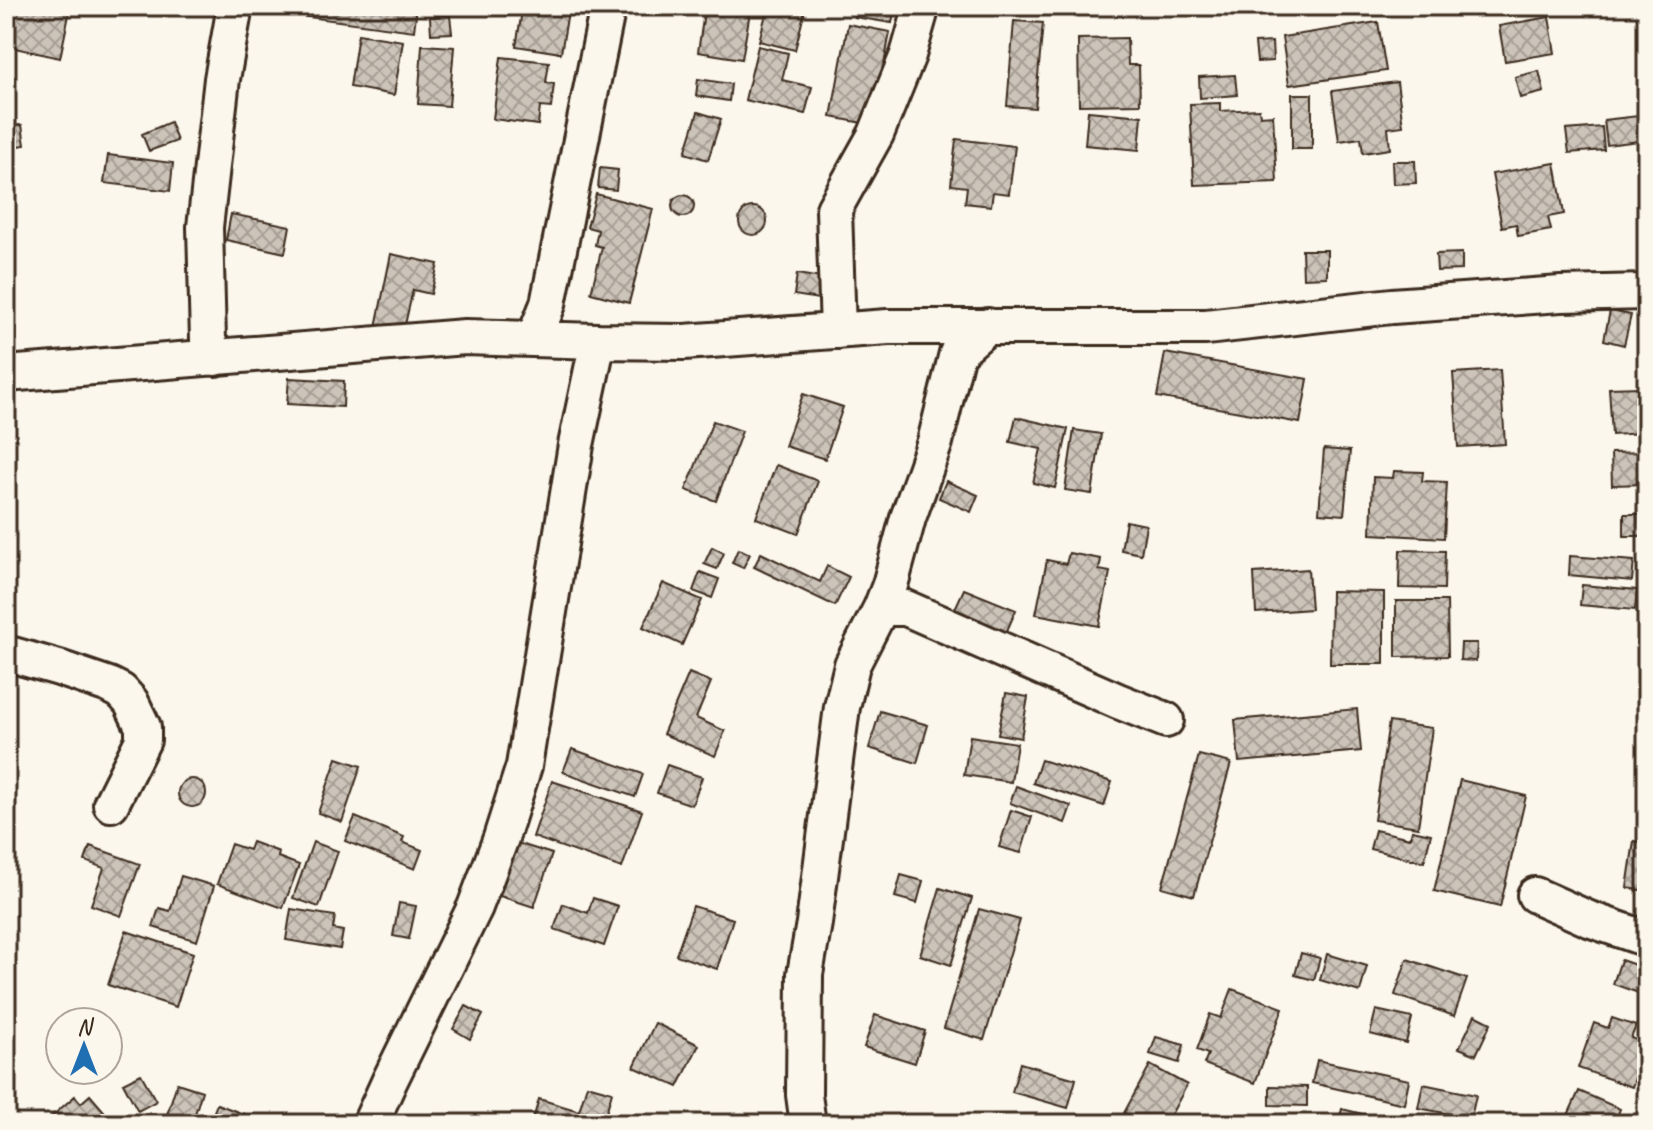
<svg xmlns="http://www.w3.org/2000/svg" width="1653" height="1130" font-family="Caveat,sans-serif">
<style>
.building{fill:url(#building-cross-hatch);stroke:#3b2a1e;stroke-width:2}
.lines{fill:none;stroke-linecap:round;stroke-linejoin:round}
.street-casing{stroke:#3b2a1e;stroke-width:40}
.street{stroke:#fbf7ec;stroke-width:34}
</style>
<defs>
<pattern id="building-cross-hatch" width="8" height="8" patternUnits="userSpaceOnUse" patternTransform="scale(2)"><rect width="8" height="8" fill="#ccc4b9"/><path d="M0 0l8 8M0 8l8-8" fill="none" stroke="#a79f96"/></pattern>
</defs>
<rect width="100%" height="100%" fill="#fbf7ec"/>
<filter id="ink" filterUnits="userSpaceOnUse"><feTurbulence type="fractalNoise" baseFrequency=".0125" numOctaves="2"/><feDisplacementMap in="SourceGraphic" scale="16" xChannelSelector="R" yChannelSelector="G"/><feConvolveMatrix kernelMatrix="1 2 1 2 8 2 1 2 1" color-interpolation-filters="sRGB"/></filter>
<g filter="url(#ink)">
<path class="building" d="M6 6H48L70 10 60 58 6 46Z
M301 6H417L414 31 300 16Z
M523 6H569L561 53 516 46Z
M705 6H751L742 59 698 52Z
M768 6H806L795 50 759 41Z
M856 6H895L892 23 854 17Z
M450 16 452 33 431 34 430 17Z
M1549 17 1555 53 1505 61 1499 26Z
M1014 21 1043 23 1035 108 1007 106Z
M1378 22 1386 71 1289 85 1282 37Z
M848 24 890 32 873 125 831 117Z
M358 34 403 41 394 95 350 87Z
M1127 38 1128 65H1139L1140 104 1079 105 1078 39Z
M1272 42 1273 61 1257 62 1255 43Z
M422 45 454 47 449 106 418 104Z
M758 46 788 53 782 80 812 87 805 114 745 100Z
M501 57 549 62 546 83 554 84 551 108 540 107 538 125 493 119Z
M1539 71 1544 92 1520 98 1515 77Z
M1235 75 1237 95 1200 98 1199 77Z
M698 79 731 84 729 101 696 96Z
M1397 82 1403 126 1388 128 1390 149 1363 153 1361 138 1339 141 1332 91Z
M1292 94H1312V149H1292Z
M1220 103V111L1259 109 1260 116 1273 115 1277 182 1194 185 1190 104Z
M1088 111 1142 116 1139 150 1085 145Z
M698 112 721 119 708 160 685 153Z
M1647 115V140L1607 145 1604 120Z
M170 122 177 141 149 151 142 134Z
M22 125 25 145 6 148V126Z
M1602 127 1604 150 1569 153 1566 130Z
M956 139 1015 146 1009 194 993 192 991 206 965 203 967 187 951 185Z
M108 155 173 163 170 191 104 183Z
M1392 161H1415L1416 183 1393 184Z
M1555 163 1564 214 1548 217 1551 230 1518 236 1516 224 1502 227 1492 174Z
M600 168 618 170 616 190 598 188Z
M596 194 653 209 629 303 591 293 602 247 595 245 598 230 587 227Z
M672 206a11 11 0 1 1 22 0a11 11 0 1 1-22 0Z
M739 221a14 14 0 1 1 28 0a14 14 0 1 1-28 0Z
M231 214 290 226 285 253 226 240Z
M1302 250H1327V277L1303 278Z
M1462 253V270L1437 271 1436 254Z
M391 254 438 264 431 294 413 290 403 333 376 327Z
M797 274 828 279 825 300 794 295Z
M1610 311 1631 315 1624 345 1604 340Z
M1165 353 1308 379 1300 423 1157 397Z
M1500 370 1505 444 1458 447 1453 373Z
M289 378 344 381 343 407 287 404Z
M1640 387 1643 433 1612 435 1609 388Z
M803 394 843 407 825 459 785 446Z
M1016 417 1068 429 1055 488 1033 483 1041 449 1010 442Z
M713 421 742 431 716 501 686 490Z
M1074 430 1101 434 1092 494 1065 490Z
M1324 449 1350 451 1344 515 1319 513Z
M1647 452V484L1612 485 1611 453Z
M776 465 818 481 798 534 756 518Z
M1394 471 1423 472 1422 481 1447 482 1444 538 1371 534 1373 477 1393 478Z
M946 481 978 495 971 512 939 498Z
M1624 514H1647V536H1624Z
M1126 521 1146 525 1141 554 1121 550Z
M712 547 724 553 717 569 704 564Z
M738 549 750 554 743 568 732 563Z
M1400 550 1445 551 1444 589 1399 588Z
M761 553 820 582 827 566 849 577 835 606 754 567Z
M1069 553 1101 559 1099 570 1110 572 1099 626 1036 614 1047 560 1066 564Z
M1570 556 1634 561 1632 581 1569 575Z
M1308 569 1311 609 1256 613 1254 573Z
M700 572 719 579 712 598 693 591Z
M663 583 702 600 682 645 643 627Z
M1582 585 1637 590 1635 610 1580 605Z
M964 589 1016 610 1006 633 954 611Z
M1331 591 1384 592V664H1330Z
M1396 601H1447L1448 656 1396 657Z
M1461 643H1477L1476 661 1460 660Z
M689 673 711 682 696 718 725 731 715 756 663 734Z
M1006 693 1028 697 1021 738 998 734Z
M1357 709 1361 751 1239 762 1235 720Z
M880 711 928 725 917 763 869 748Z
M1389 722 1432 728 1418 827 1374 820Z
M970 736 1017 743 1011 782 964 775Z
M572 749 643 774 635 797 563 772Z
M1199 755 1231 763 1194 896 1162 887Z
M337 758 361 766 342 822 318 813Z
M1041 760 1112 782 1104 806 1033 783Z
M667 765 702 777 692 805 657 793Z
M178 793a14 14 0 1 1 28 0a14 14 0 1 1-28 0Z
M1460 780 1526 796 1500 907 1434 891Z
M552 781 642 811 622 868 533 837Z
M1016 786 1071 806 1065 823 1010 803Z
M1011 810 1032 817 1021 853 999 847Z
M355 817 404 837 402 842 422 850 415 869 345 841Z
M1375 830 1410 838 1412 830 1431 834 1424 862 1370 849Z
M1634 841 1647 843V891L1627 888Z
M252 842 279 852 278 857 299 865 283 908 217 884 231 844 249 850Z
M313 842 338 851 319 907 293 898Z
M517 843 552 854 534 907 500 896Z
M90 846 140 864 121 916 91 905 104 868 85 861Z
M901 875 923 881 917 903 895 897Z
M181 876 214 886 197 941 153 927 159 908 170 911Z
M940 888 972 898 951 965 920 955Z
M593 898 618 906 604 946 554 929 563 904 588 913Z
M399 903 416 906 409 939 393 936Z
M693 906 733 919 717 969 676 955Z
M291 909 335 916 333 929 343 931 340 949 286 940Z
M979 909 1020 920 984 1040 944 1028Z
M126 931 193 953 176 1007 108 985Z
M1301 953 1320 958 1314 980 1295 975Z
M1327 954 1367 966 1360 992 1320 980Z
M1407 959 1467 979 1454 1016 1395 995Z
M1621 960 1647 969V996L1613 984Z
M1232 989 1283 1008 1255 1083 1204 1064 1208 1054 1197 1050 1210 1014 1221 1018Z
M466 1006 483 1015 470 1039 453 1029Z
M1376 1010 1412 1018 1406 1043 1370 1034Z
M875 1015 925 1031 915 1063 864 1047Z
M1475 1015 1491 1023 1476 1055 1459 1048Z
M1612 1018 1636 1026 1631 1038 1647 1044 1632 1087 1578 1068 1594 1023 1608 1028Z
M655 1023 699 1045 678 1087 634 1067Z
M1156 1037 1184 1045 1179 1063 1150 1054Z
M1317 1060 1409 1080 1404 1104 1312 1083Z
M1020 1063 1076 1079 1068 1108 1012 1092Z
M1150 1065 1187 1085 1166 1124H1146L1124 1113Z
M141 1074 156 1101 138 1111 123 1083Z
M177 1083 202 1091 192 1124H164Z
M1423 1084 1476 1095 1471 1118 1418 1108Z
M587 1085 612 1092 603 1124 532 1123 539 1099 579 1111Z
M1270 1086 1307 1087V1106L1270 1105Z
M1579 1091 1620 1109 1614 1124H1564Z
M90 1095 115 1124H57L51 1117 75 1096 81 1103Z
M217 1104 270 1124H209Z
M1342 1109 1395 1122V1124H1338Z"/>
<g class="lines">
<g class="street-casing">
<path id="street" d="M838 331 834 209 876 134 908 55 922 6
M534 339 548 304 608 6
M215 358 208 340 205 227 222 79 235 6
M6 374 465 337 598 341
M881 608H906L1118 701 1166 720
M6 653 59 668 109 685 121 691 131 702 143 727V740L111 804
M1535 895 1589 919 1647 939
M370 1124 390 1080 475 907 501 838 524 766 576 445 598 341 684 342 888 327H1206L1392 306 1561 294 1647 292
M808 1124 804 1095 805 974 814 923 842 707 852 665 881 608 890 585 908 518 935 442 957 353 988 326"/>
</g>
<use href="#street" class="street"/>
</g>
</g>
<rect width="1653" height="1130" fill="none" stroke="#fbf7ec" stroke-width="32"/>
<rect x="16" y="16" width="1621" height="1098" fill="none" stroke="#3b2a1e" stroke-width="3" filter="url(#ink)"/>
<g transform="translate(84 1046)"><circle r="38" fill="#fbf7ec" stroke="#aea59a" stroke-width="2"/>
<path d="M0-6L14 30L0 20L-14 30Z" fill="#1f6fb2"/>
<text y="-12" font-size="22" font-weight="bold" text-anchor="middle" fill="#3b2a1e">N</text>
</g>
</svg>
